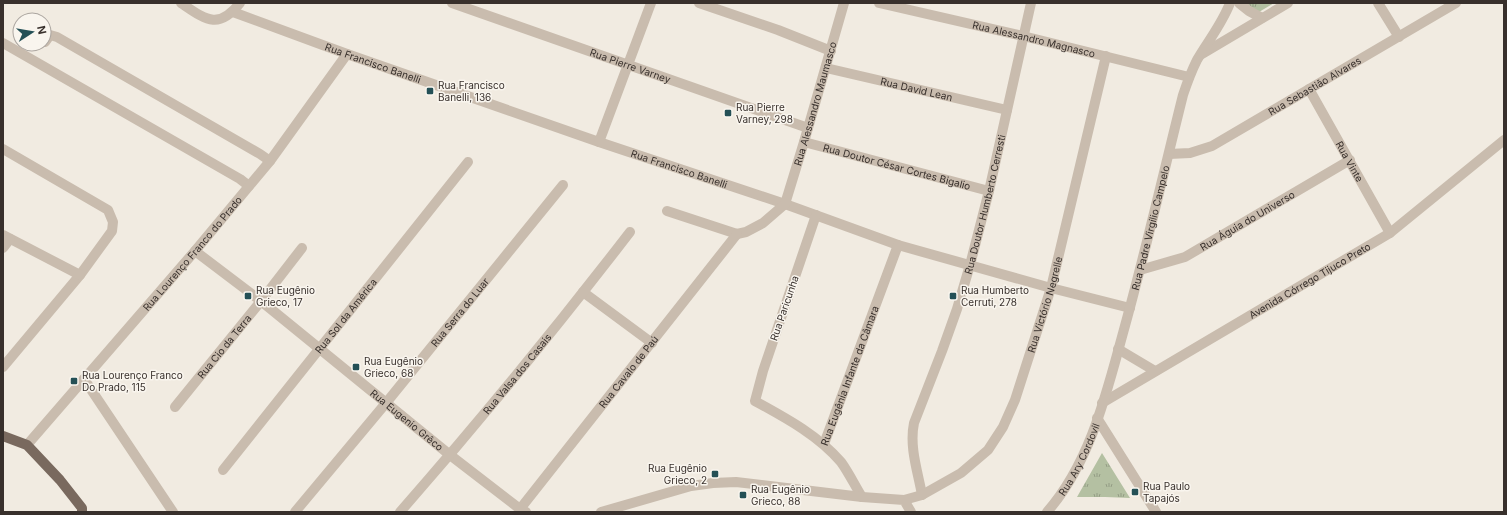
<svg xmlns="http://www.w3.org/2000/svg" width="1507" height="515" font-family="Inter,sans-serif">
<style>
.park{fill:url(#park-tufts)}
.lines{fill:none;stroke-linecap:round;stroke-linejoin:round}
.minor{stroke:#c9bcae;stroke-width:10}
.major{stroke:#79695e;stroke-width:10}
.poi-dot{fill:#245056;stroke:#f9f5ee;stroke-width:1.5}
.labels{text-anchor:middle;stroke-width:3;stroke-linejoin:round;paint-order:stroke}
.street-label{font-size:10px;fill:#38302c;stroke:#f9f5ee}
.poi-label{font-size:10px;fill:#38302c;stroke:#f9f5ee;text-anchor:start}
</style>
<defs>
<pattern id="park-tufts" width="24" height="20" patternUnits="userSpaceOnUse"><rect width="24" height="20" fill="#b4c0a2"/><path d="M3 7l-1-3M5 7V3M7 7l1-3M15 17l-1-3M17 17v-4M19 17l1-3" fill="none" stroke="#939c84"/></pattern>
</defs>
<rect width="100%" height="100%" fill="#f1ebe1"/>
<path class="park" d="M1245 3H1274L1259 12Z
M1102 453 1130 498 1105 497H1077Z"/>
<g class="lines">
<g class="minor">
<path d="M181 3C205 19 218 31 240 3"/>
<path id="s1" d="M452 3 808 128"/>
<path d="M699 3 778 30 831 51"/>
<path id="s2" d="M879 3 1023 36 1189 77"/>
<path d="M1239 3 1249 11 1262 18"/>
<path d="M1378 3 1399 37"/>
<path id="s3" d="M233 12 347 54 599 142 785 204 898 245 1051 288 1130 308"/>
<path d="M45 42 50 35 57 37 260 154 270 161"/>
<path d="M3 43 240 179 249 186"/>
<path d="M1202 54 1288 3"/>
<path id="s4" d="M826 68 1007 110"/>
<path id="s5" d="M1309 89 1390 233"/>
<path d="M599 142 651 3"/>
<path id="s6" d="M804 142 989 191"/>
<path d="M3 149 108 210 113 222 112 231 80 275 3 367"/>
<path id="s7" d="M1169 154 1190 153 1212 146 1456 3"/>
<path id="s8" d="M667 211 737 234 746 232 763 223 785 204 804 142 844 3"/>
<path d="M816 215 763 371 755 401C786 418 818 435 841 462 849 473 855 486 862 497"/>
<path d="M3 235 80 275"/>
<path d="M3 248 10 239"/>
<path id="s9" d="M195 251 261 301 450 455 520 509 526 512"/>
<path id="s10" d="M1140 270 1185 257 1350 160"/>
<path d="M583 292 652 343"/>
<path d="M1118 349 1155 371"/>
<path d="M84 379 173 512"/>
<path id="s11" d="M1102 403 1390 233 1504 140"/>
<path id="s12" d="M175 407 261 301 302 248"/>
<path d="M1097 418 1156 512"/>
<path id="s13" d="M824 444 898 245"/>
<path id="s14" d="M27 445 195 251 270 161 347 54"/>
<path id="s15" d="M223 470 468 162"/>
<path id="s16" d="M922 495C918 472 909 447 914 423L942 351 957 309 970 265 989 191 1031 3"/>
<path id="s17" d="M904 500 922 495 961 473 988 450 1003 427 1015 400 1051 288 1106 56"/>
<path id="s18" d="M520 509 737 234"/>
<path id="s19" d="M295 512 386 403 563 185"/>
<path id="s20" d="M400 512C480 421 556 328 630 232"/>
<path d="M601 512 691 486 713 483 736 482 862 497 904 500 911 512"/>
<path id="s21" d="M1047 512C1090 463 1106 395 1123 333 1145 254 1163 175 1183 95 1187 83 1191 72 1197 60 1208 41 1222 24 1230 3"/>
</g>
<path class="major" d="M3 436 27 445 60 480 82 508V512"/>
</g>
<g class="poi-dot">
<rect x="426" y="87" width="8" height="8" rx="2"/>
<rect x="724" y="109" width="8" height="8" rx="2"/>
<rect x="244" y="292" width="8" height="8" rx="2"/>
<rect x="949" y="292" width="8" height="8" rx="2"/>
<rect x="352" y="363" width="8" height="8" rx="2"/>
<rect x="70" y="377" width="8" height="8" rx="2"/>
<rect x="711" y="470" width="8" height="8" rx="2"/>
<rect x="1131" y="488" width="8" height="8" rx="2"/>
<rect x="739" y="491" width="8" height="8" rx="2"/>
</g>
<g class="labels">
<g class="street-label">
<text dy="4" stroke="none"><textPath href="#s2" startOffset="159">Rua Alessandro Magnasco</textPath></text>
<text dy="4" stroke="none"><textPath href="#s3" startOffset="149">Rua Francisco Banelli</textPath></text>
<text dy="4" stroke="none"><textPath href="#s1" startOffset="189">Rua Pierre Varney</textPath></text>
<text dy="4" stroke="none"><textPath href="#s7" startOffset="163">Rua Sebastião Alvares</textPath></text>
<text dy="4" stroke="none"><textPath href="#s4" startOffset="93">Rua David Lean</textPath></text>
<text dy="4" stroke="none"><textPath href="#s8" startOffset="236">Rua Alessandro Maumasco</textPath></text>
<text dy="4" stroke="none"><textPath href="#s5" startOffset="83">Rua Vinte</textPath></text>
<text dy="4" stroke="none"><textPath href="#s6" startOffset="96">Rua Doutor César Cortes Bigalio</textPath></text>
<text dy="4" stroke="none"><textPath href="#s3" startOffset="473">Rua Francisco Banelli</textPath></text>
<text dy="4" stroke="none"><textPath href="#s16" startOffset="303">Rua Doutor Humberto Cerresti</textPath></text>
<text dy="4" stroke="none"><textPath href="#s10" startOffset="119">Rua Águia do Universo</textPath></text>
<text dy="4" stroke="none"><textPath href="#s21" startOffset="305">Rua Padre Virgílio Campelo</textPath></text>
<text dy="4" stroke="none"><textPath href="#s14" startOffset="253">Rua Lourenço Franco do Prado</textPath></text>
<text dy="4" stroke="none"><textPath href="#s11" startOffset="241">Avenida Córrego Tijuco Preto</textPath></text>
<text dy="4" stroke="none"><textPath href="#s17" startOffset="256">Rua Victório Negrelle</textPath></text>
<text transform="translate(784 308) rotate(-71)" y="4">Rua Paricunha</text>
<text dy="4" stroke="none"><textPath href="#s19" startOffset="259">Rua Serra do Luar</textPath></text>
<text dy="4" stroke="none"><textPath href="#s15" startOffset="197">Rua Sol da América</textPath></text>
<text dy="4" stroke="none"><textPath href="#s12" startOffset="78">Rua Cio da Terra</textPath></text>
<text dy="4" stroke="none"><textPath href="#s18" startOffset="175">Rua Cavalo de Paú</textPath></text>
<text dy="4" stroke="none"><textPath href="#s20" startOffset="181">Rua Valsa dos Casais</textPath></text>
<text dy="4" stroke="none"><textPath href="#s13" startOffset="73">Rua Eugênia Infante da Câmara</textPath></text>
<text dy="4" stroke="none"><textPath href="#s9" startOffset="271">Rua Eugenio Grêco</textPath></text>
<text dy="4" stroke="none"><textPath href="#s21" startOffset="62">Rua Ary Cordovil</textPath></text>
</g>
<g class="poi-label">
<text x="438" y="89">Rua Francisco<tspan x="438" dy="12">Banelli, 136</tspan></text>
<text x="736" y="111">Rua Pierre<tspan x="736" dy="12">Varney, 298</tspan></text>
<text x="256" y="294">Rua Eugênio<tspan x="256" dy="12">Grieco, 17</tspan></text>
<text x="961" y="294">Rua Humberto<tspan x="961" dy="12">Cerruti, 278</tspan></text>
<text x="364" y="365">Rua Eugênio<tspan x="364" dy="12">Grieco, 68</tspan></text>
<text x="82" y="379">Rua Lourenço Franco<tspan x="82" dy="12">Do Prado, 115</tspan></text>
<text x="707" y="472" text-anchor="end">Rua Eugênio<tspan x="707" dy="12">Grieco, 2</tspan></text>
<text x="1143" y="490">Rua Paulo<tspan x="1143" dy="12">Tapajós</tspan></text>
<text x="751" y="493">Rua Eugênio<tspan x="751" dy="12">Grieco, 88</tspan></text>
</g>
</g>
<rect width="1507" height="515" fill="none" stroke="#38302c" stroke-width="8"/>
<g transform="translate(32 32) rotate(78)"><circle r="19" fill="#f9f5ee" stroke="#aca6a0"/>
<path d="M0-3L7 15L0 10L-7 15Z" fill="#245056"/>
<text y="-6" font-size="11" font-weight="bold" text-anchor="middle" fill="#38302c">N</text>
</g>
</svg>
